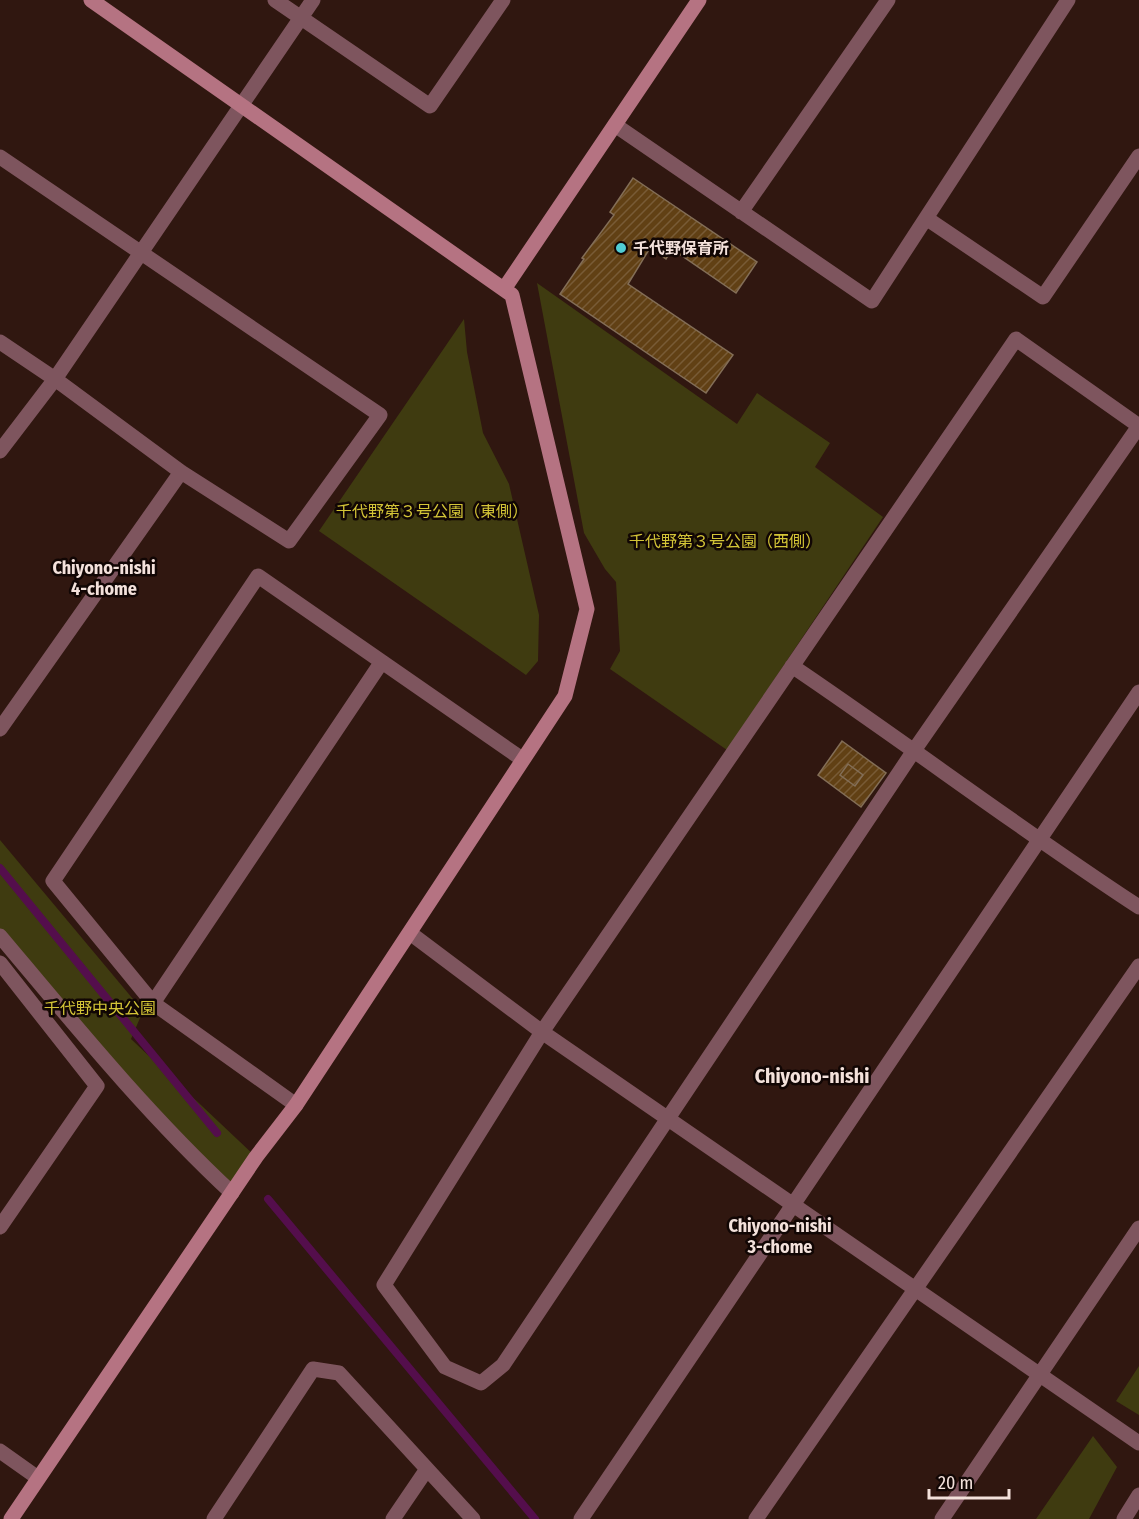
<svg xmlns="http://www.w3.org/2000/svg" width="1139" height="1519" font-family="'Fira Sans Condensed','Noto Sans JP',sans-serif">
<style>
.park{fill:#3f3b10}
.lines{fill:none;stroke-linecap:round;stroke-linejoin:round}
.stream{stroke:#540e4c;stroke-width:8}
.building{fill:url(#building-hatch);stroke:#836e57;stroke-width:1.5}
.street{stroke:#7e555e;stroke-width:15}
.secondary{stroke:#b57382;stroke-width:15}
.poi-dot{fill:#51ccd3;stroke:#110604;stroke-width:2}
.labels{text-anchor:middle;stroke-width:5;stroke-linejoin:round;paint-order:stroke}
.poi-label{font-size:16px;font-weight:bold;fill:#f3e1db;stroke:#110604;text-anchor:start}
.park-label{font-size:16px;fill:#d4c537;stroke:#110604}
.neighbourhood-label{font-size:18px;font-weight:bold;fill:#f3e1db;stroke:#110604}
.quarter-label{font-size:20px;font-weight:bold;fill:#f3e1db;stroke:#110604}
</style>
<defs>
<pattern id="building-hatch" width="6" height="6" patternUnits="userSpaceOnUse" patternTransform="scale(1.5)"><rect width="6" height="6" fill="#614014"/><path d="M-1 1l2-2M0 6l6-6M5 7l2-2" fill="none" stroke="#785b36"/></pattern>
</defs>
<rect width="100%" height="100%" fill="#301710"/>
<path class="park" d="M537 283 737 424 757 393 830 443 815 467 883 517 727 750 610 669 620 651 616 582 605 569 584 533Z
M464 319 467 352 483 433 509 484 539 615 538 661 526 675 319 531Z
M0 840 143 1011 131 1039 256 1157 232 1193 0 936Z
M1139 1366V1415L1116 1401Z
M1093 1436 1117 1467 1089 1519H1036Z"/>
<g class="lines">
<path class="stream" d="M0 868 217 1133
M268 1199 535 1519"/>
</g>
<path class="building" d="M633 178 757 262 736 293 672 249 666 259 650 248 628 284 733 355 706 393 560 294 584 259 582 258 614 215 610 212Z
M842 741 886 773 861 807 818 775Z
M848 764 863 775 855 786 840 775Z"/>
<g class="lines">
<path class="street" d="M275 0 430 106 503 0
M615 125 872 301 1068 0
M0 157 380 415 289 541 181 472 55 379 0 342
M741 212 888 0
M926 218 1043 297 1139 156
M1016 339 1139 426 915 749 503 1365 481 1383 445 1367 384 1285 542 1032Z
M0 451 55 379 313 0
M792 666C909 745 1021 830 1139 907
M0 729 181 472
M410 933 542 1032 1139 1443
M0 936C74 1024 147 1114 232 1193
M0 963 97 1086 0 1227
M153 1003 381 663
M296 1105 153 1003 53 881 258 576 522 759
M0 1451 38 1478
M214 1519 313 1369 339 1373 473 1519
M393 1519 427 1469
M581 1519 1139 692
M756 1519 1139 966
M942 1519 1139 1228
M1124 1519 1139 1495"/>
<path class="secondary" d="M504 289 699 0
M11 1519 256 1157 296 1105 565 696 587 609 512 295 91 0"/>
</g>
<circle class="poi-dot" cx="621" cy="248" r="6"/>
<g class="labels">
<g class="poi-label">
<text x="633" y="254">千代野保育所</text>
</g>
<g class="park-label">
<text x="432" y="517">千代野第３号公園（東側）</text>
<text x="725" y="547">千代野第３号公園（西側）</text>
<text x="100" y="1014">千代野中央公園</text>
</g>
<g class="neighbourhood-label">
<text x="104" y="574">Chiyono-nishi<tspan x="104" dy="21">4-chome</tspan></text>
<text x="780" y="1232">Chiyono-nishi<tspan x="780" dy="21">3-chome</tspan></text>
</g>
<g class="quarter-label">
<text x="812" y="1083">Chiyono-nishi</text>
</g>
</g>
<path d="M929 1489v9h80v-9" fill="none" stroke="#f3e1db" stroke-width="3"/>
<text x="938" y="1489" font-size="18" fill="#f3e1db" stroke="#110604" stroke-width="4.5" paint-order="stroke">20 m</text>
</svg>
